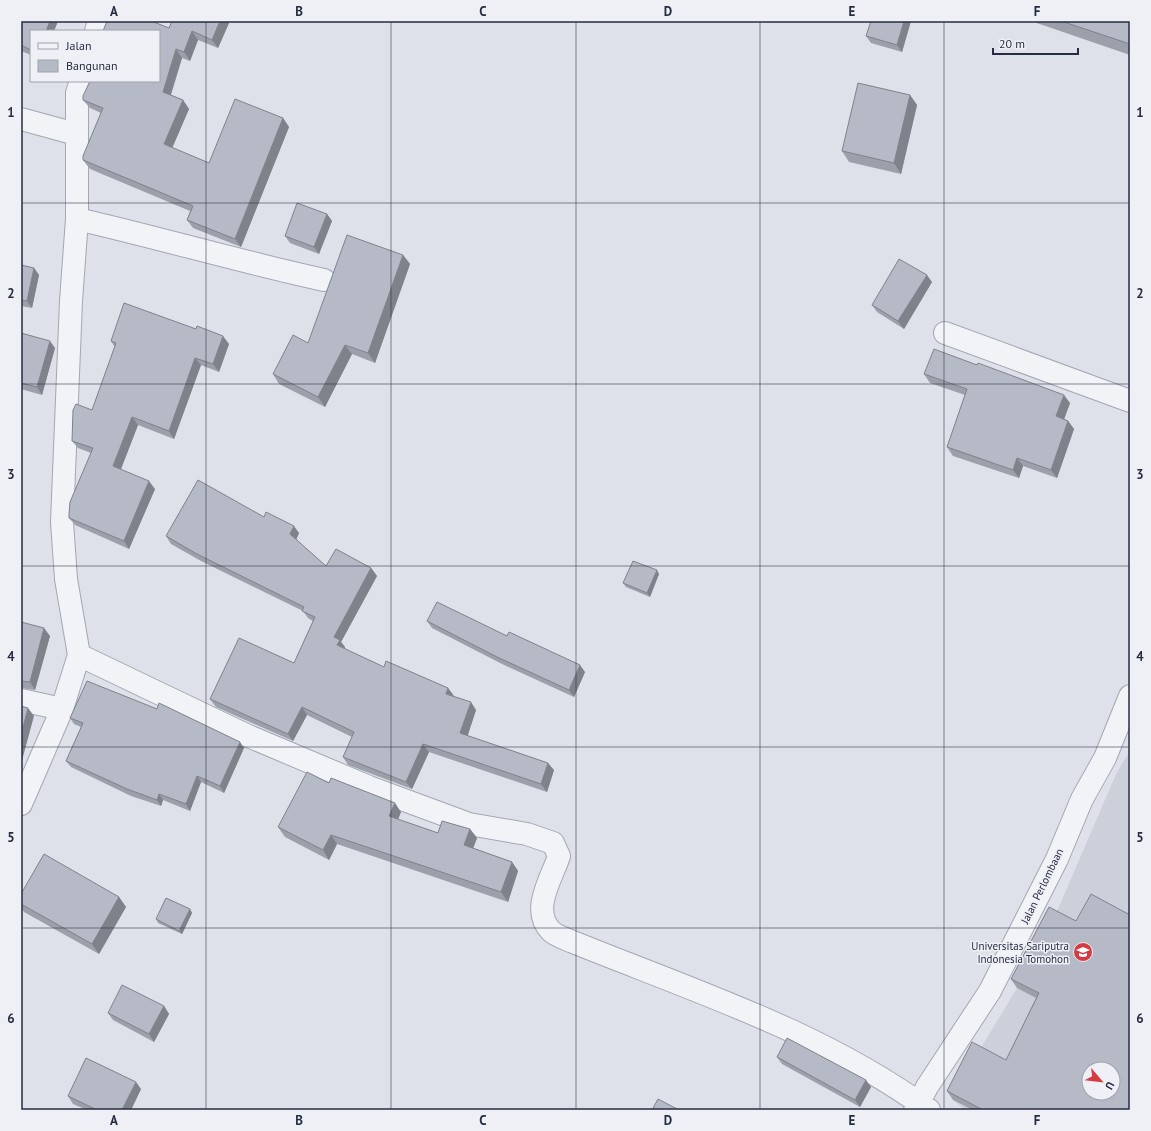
<svg xmlns="http://www.w3.org/2000/svg" width="1151" height="1131" font-family="'PT Sans',sans-serif">
<style>
.built{fill:#ccd0db;fill-rule:evenodd}
.lines{fill:none;stroke-linecap:round;stroke-linejoin:round}
.minor-casing{stroke:#a3a7b3;stroke-width:24}
.minor{stroke:#f1f3f7;stroke-width:22}
.wall{fill:#9ca0aa}
.shaded-wall{fill:#7f828b}
.building{fill:#b5bac6;stroke:#7f828b;fill-rule:evenodd}
.grid{fill:none;stroke:#272d40;stroke-width:1;stroke-opacity:0.55}
.labels{text-anchor:middle;stroke-width:3;stroke-linejoin:round;paint-order:stroke}
.street-label{font-size:11px;fill:#272d40;stroke:#eef0f6}
.poi-label{font-size:11px;fill:#272d40;stroke:#eef0f6;text-anchor:end}
.neatline{fill:none;stroke:#272d40;stroke-width:1.5}
.grid-label{font-size:13px;text-anchor:middle;font-weight:bold;fill:#272d40}
</style>
<rect width="100%" height="100%" fill="#dee1e9"/>
<path class="built" d="M1130 751V1110H965L953 1100 979 1051 1017 988 1055 916 1117 772ZM1089 1069H1113V1093H1089Z"/>
<g class="lines">
<g class="minor-casing">
<path id="minor" d="M96 31 99 21
M21 119 76 134
M77 219C160 238 241 262 324 280
M945 333 1130 401
M79 655 246 735 369 787 469 824 527 834 553 843 559 856C552 878 530 910 551 931 556 936 566 939 573 942 694 991 822 1032 929 1110
M21 700 62 709
M21 804 62 709 79 655 66 579 62 522 71 301 77 219V93L81 81
M915 1110 927 1087 990 991 1057 859 1082 799 1105 758 1130 696"/>
</g>
<use href="#minor" class="minor"/>
</g>
<path class="wall" d="M21 21H58L54 31H31V55L21 51Z
M172 21H228L229 23 218 48 198 40 190 61 182 58 171 95 183 100 189 109 172 148 209 163 283 118 289 127 241 247 193 228 187 220 190 211 90 169 83 160 101 113 90 108 83 100 169 28Z
M911 21 902 52 871 43 866 36Z
M1031 21H1130V55Z
M910 95 917 105 901 174 849 162 842 151Z
M327 214 332 221 319 254 290 243 285 236Z
M403 255 410 264 375 363 352 354 325 407 279 384 273 374 308 343Z
M21 265 34 268 39 275 32 308 21 306Z
M932 282 904 329 877 312 872 305Z
M21 333 55 348 42 395 21 389Z
M111 341 229 344 219 372 201 365 174 439 138 425 121 469 155 489 129 549 75 525 69 518 91 453 78 448 72 441 92 410 115 347Z
M924 374 1070 403 1064 419 1068 421 1074 429 1057 478 1023 466 1019 478 953 456 947 447 965 395 930 383Z
M264 517 299 533 296 540 326 566 371 568 377 576 341 642 345 647V649L384 667 448 688 454 696 476 710 467 736 554 770 547 792 429 752 412 789 348 765 343 757 352 737 307 715 293 741 216 707 210 699 294 663 313 621 308 618 303 611 201 561 171 544 166 536Z
M659 574 650 597 626 587 623 583Z
M427 621 507 636 585 672 574 697 502 664 432 628Z
M21 622 50 636 35 690 21 688Z
M70 718 244 748 224 793 201 782 190 811 163 800 161 806 131 796 71 767 66 761 81 727 74 724Z
M329 783 401 812 398 820 438 833 470 829 477 838 473 848 512 862 518 871 508 902 337 844 329 860 285 837 278 827Z
M21 894 119 897 126 907 99 954 24 912 21 907Z
M1049 907 1130 1110H973L953 1100 947 1091 1006 1060 1036 998 1017 988 1011 979Z
M190 909 192 913 182 934 158 923 156 919Z
M164 1006 169 1014 154 1042 113 1020 108 1013Z
M777 1057 871 1087 860 1107 782 1064Z
M141 1089 131 1110H87L73 1104 68 1096Z"/>
<path class="shaded-wall" d="M50 21H58L54 31H46Z
M220 21H228L229 23 218 48 212 40Z
M904 21H911L902 52 897 45Z
M192 31 198 40 190 61 184 52Z
M176 49 182 58 169 100 163 92Z
M910 95 917 105 901 174 894 163Z
M183 100 189 109 170 153 164 144Z
M283 118 289 127 241 247 235 239Z
M327 214 332 221 319 254 314 247Z
M403 255 410 264 375 363 368 353Z
M34 268 39 275 32 308 27 301Z
M927 275 932 282 904 329 898 321Z
M223 336 229 344 219 372 213 364Z
M50 341 55 348 42 395 37 387Z
M345 345 352 354 325 407 318 397Z
M195 358 201 365 174 439 169 431Z
M1064 395 1070 403 1062 425 1056 416Z
M132 417 138 425 119 474 113 466Z
M1068 421 1074 429 1057 478 1051 470Z
M1017 458 1023 466 1019 478 1013 470Z
M149 481 155 489 129 549 124 541Z
M294 526 299 533 295 542 290 534Z
M371 568 377 576 341 642 345 647 343 653 337 645 334 637Z
M657 570 659 574 650 597 647 593Z
M44 628 50 636 35 690 30 682Z
M580 665 585 672 574 697 569 690Z
M448 688 454 696 446 694Z
M471 702 476 710 466 741 460 733Z
M302 707 307 715 293 741 288 734Z
M28 708 34 716 21 764V735Z
M240 742 244 748 224 793 220 786Z
M423 744 429 752 412 789 406 782Z
M548 763 554 770 547 792 541 784Z
M197 776 201 782 190 811 186 804Z
M159 794 163 800 161 806 157 800Z
M395 803 401 812 395 826 389 816Z
M470 829 477 838 471 854 464 845Z
M331 835 337 844 329 860 323 850Z
M512 862 518 871 508 902 501 892Z
M119 897 126 907 99 954 92 944Z
M190 909 192 913 182 934 179 931Z
M164 1006 169 1014 154 1042 149 1034Z
M866 1080 871 1087 860 1107 855 1100Z
M136 1082 141 1089 131 1110H122Z"/>
<path class="building" d="M21 21H50L46 31H31V50L21 45Z
M107 21H151L169 28 172 21H220L212 40 192 31 184 52 176 49 163 92 183 100 164 144 209 163 235 99 283 118 235 239 187 220 193 206 83 160V156L103 108 83 100V96L90 81H159V31H103Z
M871 21H904L897 45 866 36Z
M1061 21H1130V44Z
M858 83 910 95 894 163 842 151Z
M297 203 327 214 314 247 285 236Z
M347 235 403 255 368 353 345 345 318 397 273 374 293 335 308 343Z
M899 259 927 275 898 321 872 305Z
M21 265 34 268 27 301 21 300Z
M124 303 196 329 197 326 223 336 213 364 195 358 169 431 132 417 113 466 149 481 124 541 69 518V514L70 502 93 448 72 441 73 410 76 404 92 410 116 343 111 341Z
M21 333 50 341 37 387 21 383Z
M934 349 977 365 978 363 1064 395 1056 416 1068 421 1051 470 1017 458 1013 470 947 447 967 389 924 374Z
M198 480 264 517 266 512 294 526 290 534 326 566 336 549 371 568 334 637 340 640 337 645 384 667 386 661 448 688 446 694 471 702 460 733 548 763 541 784 423 744 406 782 343 757 354 732 302 707 288 734 210 699 239 638 294 663 315 617 302 611 304 607 195 553 166 536Z
M633 561 657 570 647 593 623 583Z
M437 602 507 636 509 632 580 665 569 690 497 657 427 621Z
M21 622 44 628 30 682 21 681Z
M87 681 157 709 159 703 240 742 220 786 197 776 186 804 159 794 157 800 127 789 66 761 83 723 70 718Z
M21 706 28 708 21 735Z
M307 772 329 783 331 778 395 803 389 816 438 833 442 821 470 829 464 845 512 862 501 892 331 835 323 850 278 827Z
M44 854 119 897 92 944 21 904V894Z
M1091 894 1130 915V1110H983L947 1091 972 1042 1006 1060 1039 993 1011 979 1049 907 1076 921ZM1089 1069H1113V1093H1089Z
M166 898 190 909 179 931 156 919Z
M122 985 164 1006 149 1034 108 1013Z
M787 1038 866 1080 855 1100 777 1057Z
M86 1058 136 1082 122 1110H97L68 1096Z
M658 1099 679 1110H652Z"/>
<path class="grid" d="M206 21V1110M391 21V1110M576 21V1110M760 21V1110M944 21V1110M21 203H1130M21 384H1130M21 566H1130M21 747H1130M21 928H1130"/>
<defs>
<g id="university-disc" transform="scale(1)"><circle r="9.5" fill="#d53c42" stroke="#eef0f6"/><path d="M0-5L7-2L0 1L-7-2ZM-4 1L0 2.5L4 1V4Q0 6-4 4Z" fill="#fff"/></g>
</defs>
<g fill-rule="evenodd">
<use href="#university-disc" x="1083" y="952"/>
</g>
<g class="labels">
<g class="street-label">
<text transform="translate(1042 886) rotate(-64)" y="4">Jalan Perlombaan</text>
</g>
<g class="poi-label">
<text x="1069" y="950">Universitas Sariputra<tspan x="1069" dy="13">Indonesia Tomohon</tspan></text>
</g>
</g>
<rect width="1151" height="1131" fill="none" stroke="#eef0f6" stroke-width="44"/>
<rect x="30" y="30" width="130" height="52" fill="#eef0f6" stroke="#9ea2ad"/>
<rect x="38" y="43" width="20" height="6" fill="#f1f3f7" stroke="#9ea2ad"/>
<text x="66" y="50" font-size="12" fill="#272d40">Jalan</text>
<rect x="38" y="60" width="20" height="12" fill="#b5bac6" stroke="#9ea2ad"/>
<text x="66" y="70" font-size="12" fill="#272d40">Bangunan</text>
<g transform="translate(1101 1081) rotate(118)"><circle r="19" fill="#eef0f6" stroke="#9ea2ad"/>
<path d="M0-3L7 15L0 10L-7 15Z" fill="#d53c42"/>
<text y="-6" font-size="11" font-weight="bold" text-anchor="middle" fill="#272d40">U</text>
</g>
<path d="M993 48v6h85v-6" fill="none" stroke="#272d40" stroke-width="2"/>
<text x="999" y="48" font-size="12" fill="#272d40" stroke="#eef0f6" stroke-width="3" paint-order="stroke">20 m</text>
<rect x="22" y="22" width="1107" height="1087" class="neatline"/>
<g class="grid-label">
<text x="114" y="16">A</text>
<text x="299" y="16">B</text>
<text x="483" y="16">C</text>
<text x="668" y="16">D</text>
<text x="852" y="16">E</text>
<text x="1037" y="16">F</text>
<text x="11" y="117">1</text>
<text x="1140" y="117">1</text>
<text x="11" y="298">2</text>
<text x="1140" y="298">2</text>
<text x="11" y="479">3</text>
<text x="1140" y="479">3</text>
<text x="11" y="661">4</text>
<text x="1140" y="661">4</text>
<text x="11" y="842">5</text>
<text x="1140" y="842">5</text>
<text x="11" y="1023">6</text>
<text x="1140" y="1023">6</text>
<text x="114" y="1125">A</text>
<text x="299" y="1125">B</text>
<text x="483" y="1125">C</text>
<text x="668" y="1125">D</text>
<text x="852" y="1125">E</text>
<text x="1037" y="1125">F</text>
</g>
</svg>
